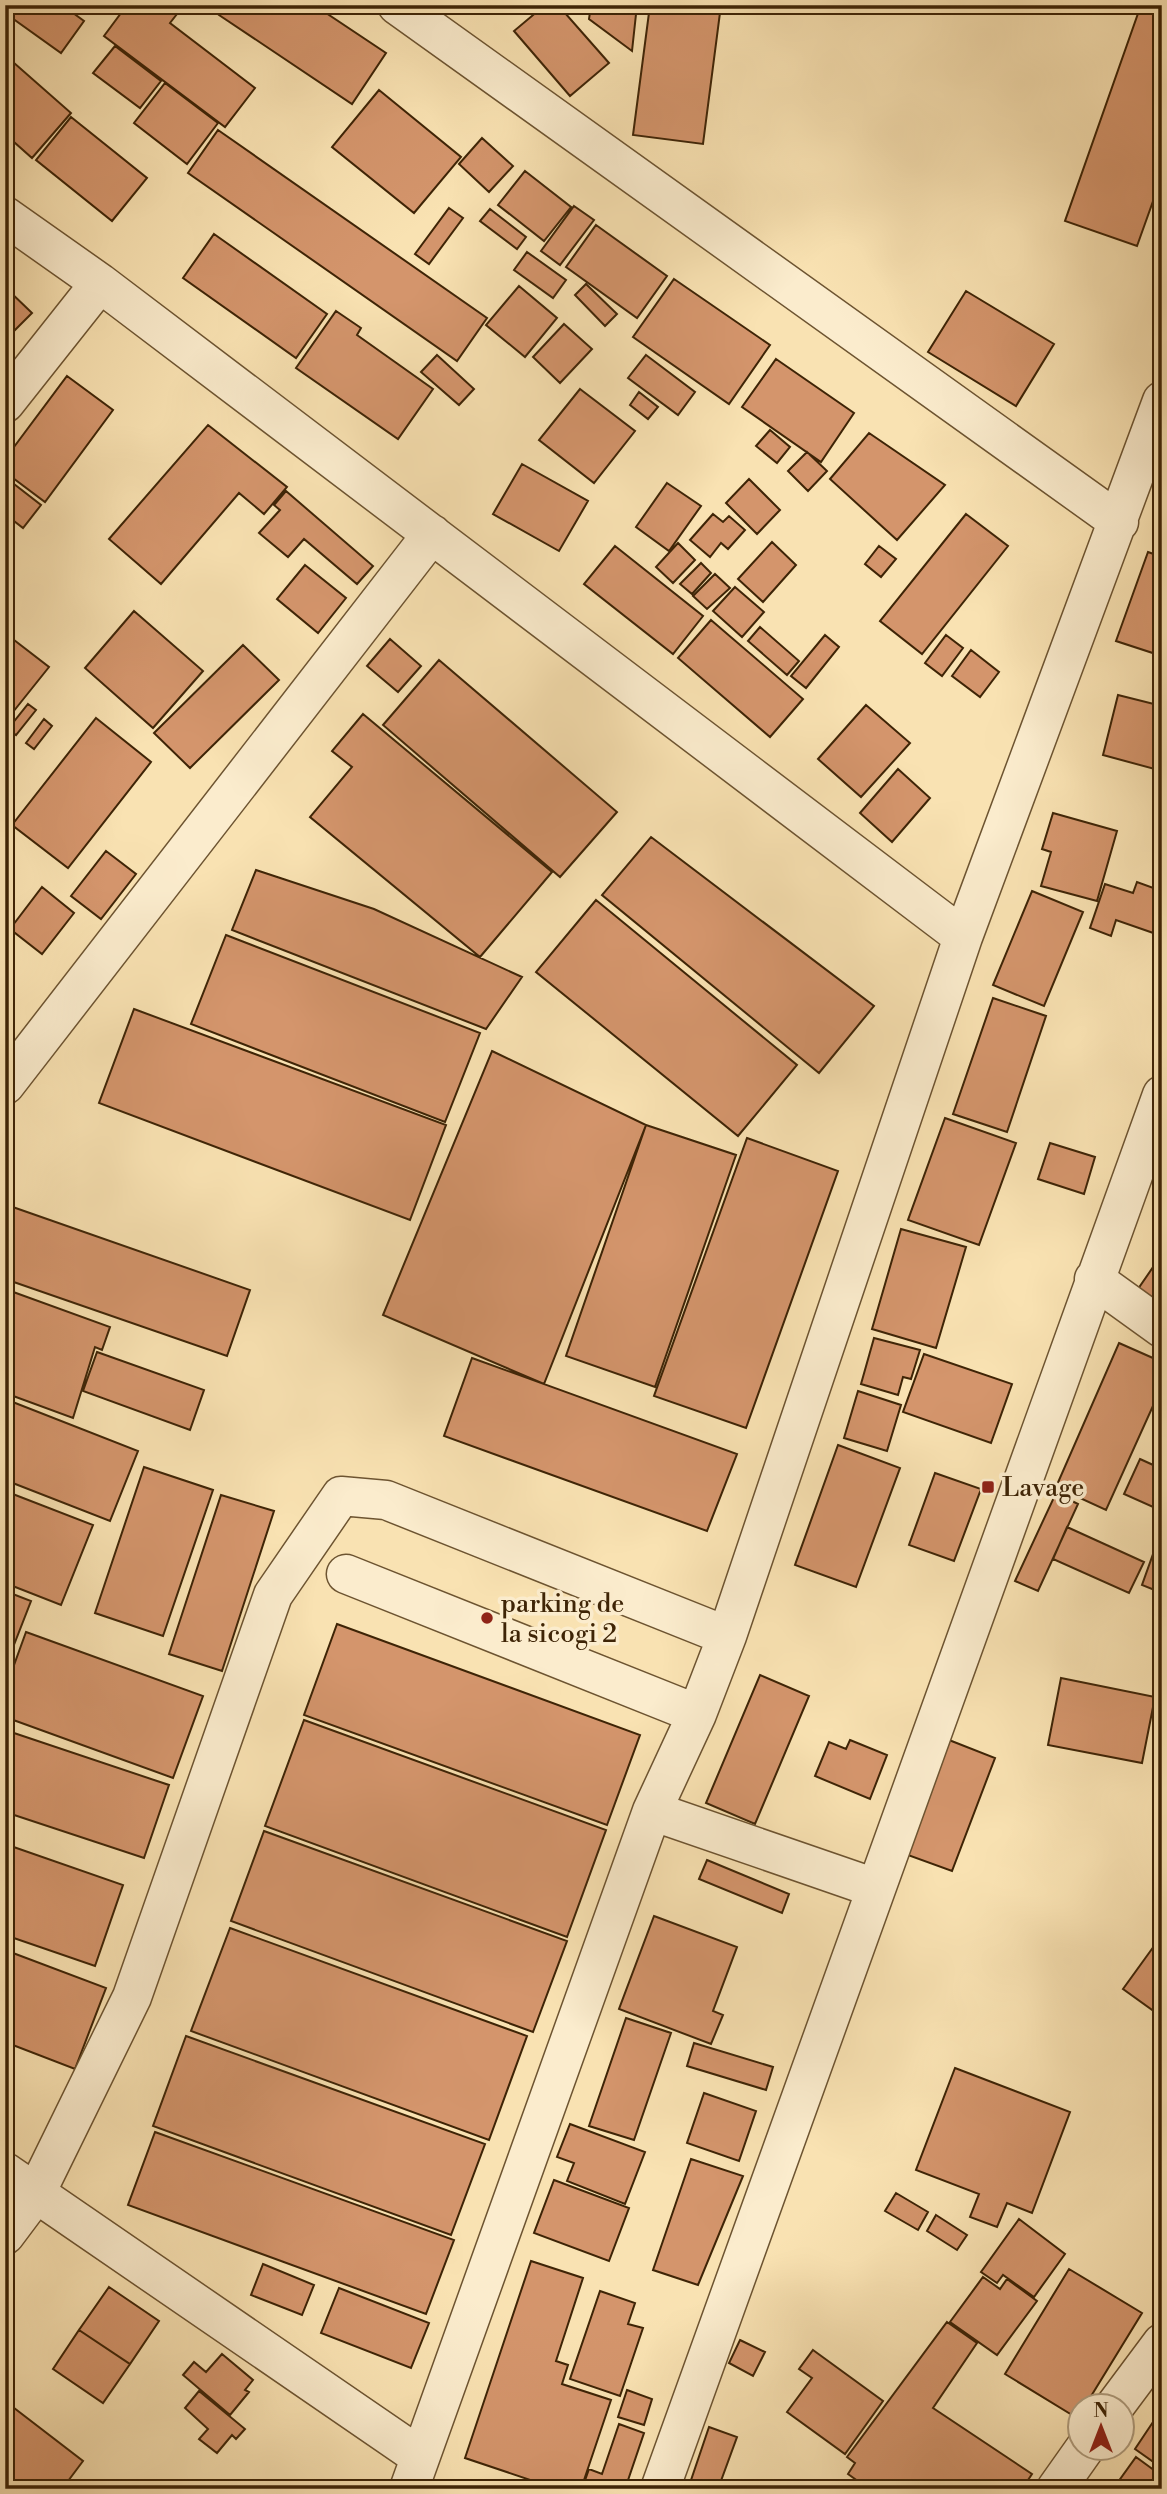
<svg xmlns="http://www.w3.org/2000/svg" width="1167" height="2494" font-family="'Libre Bodoni',serif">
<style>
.building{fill:#d4956c;stroke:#3e2406;stroke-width:2}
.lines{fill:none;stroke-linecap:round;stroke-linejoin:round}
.minor-casing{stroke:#6d5431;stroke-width:41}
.minor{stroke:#fbeccd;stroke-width:38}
.poi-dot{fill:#8f2418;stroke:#fbeccd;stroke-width:2.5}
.labels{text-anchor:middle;stroke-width:7;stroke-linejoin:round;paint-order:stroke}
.poi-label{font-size:26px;fill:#3e2406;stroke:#fbeccd;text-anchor:start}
</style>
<rect width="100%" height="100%" fill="#f9e2b2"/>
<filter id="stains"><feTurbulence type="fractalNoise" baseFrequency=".00286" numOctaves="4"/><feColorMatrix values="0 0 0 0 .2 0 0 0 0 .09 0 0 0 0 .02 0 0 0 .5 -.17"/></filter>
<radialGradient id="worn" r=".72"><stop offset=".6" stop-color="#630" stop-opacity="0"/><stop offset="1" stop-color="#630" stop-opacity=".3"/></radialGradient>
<path class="building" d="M5 5H62L84 21 61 53 5 13Z
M127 5H184L170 23 255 88 225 127 104 36Z
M225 5H314L386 53 352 104 219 15Z
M545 5H558L609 63 570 96 514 31Z
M591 5H637L632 51 589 19Z
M650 5H721L703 144 633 135Z
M1141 5H1162V176L1137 246 1065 221Z
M115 46 161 81 140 108 93 73Z
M5 55 71 113 32 158 5 134Z
M165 83 218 123 187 164 134 123Z
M379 90 461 157 414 213 332 147Z
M71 117 147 178 112 221 36 160Z
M218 130 487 318 457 361 188 173Z
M482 138 513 166 489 192 459 164Z
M525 171 571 207 544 241 498 205Z
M574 206 594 220 560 265 541 251Z
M449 208 463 218 429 264 415 254Z
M490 209 526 237 517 249 480 221Z
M596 225 667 276 637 318 566 267Z
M214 234 327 314 296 358 183 278Z
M527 252 566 280 553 298 514 270Z
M674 279 770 345 729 404 633 337Z
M586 284 617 314 605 326 575 295Z
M519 286 557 318 525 357 486 325Z
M5 287 32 313 14 331 5 322Z
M966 291 1054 344 1016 406 928 352Z
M336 311 361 328 357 335 433 389 398 439 296 368Z
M564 324 592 349 560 383 533 357Z
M437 355 474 389 459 405 421 372Z
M646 355 695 392 678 415 628 378Z
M776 359 854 413 821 462 742 407Z
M67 376 113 410 45 502 5 472V459Z
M580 389 635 431 594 483 539 440Z
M639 392 658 407 648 419 630 405Z
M208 425 287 487 264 514 239 493 161 584 109 539Z
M770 430 790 447 777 463 756 446Z
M869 433 945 485 897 540 830 479Z
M807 452 827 471 808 491 788 471Z
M522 464 588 501 559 551 493 514Z
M5 477 41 505 23 528 5 514Z
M749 479 780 510 757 534 726 503Z
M667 483 701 506 669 551 636 527Z
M286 491 373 566 357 584 304 539 288 557 259 533 280 510 274 505Z
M713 514 723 522 729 516 745 530 728 549 721 543 710 557 690 540Z
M966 514 1008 546 922 654 880 621Z
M772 542 796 565 763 602 738 579Z
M678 543 695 560 673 583 656 567Z
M615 546 703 616 673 654 584 584Z
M879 546 896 559 881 577 865 564Z
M1148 552 1162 557V656L1116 641Z
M701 563 711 573 692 594 680 584Z
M305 565 346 598 318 633 277 599Z
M715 574 730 588 707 609 693 596Z
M735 587 764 612 742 637 713 611Z
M134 611 203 671 153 728 85 668Z
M711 620 803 699 770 737 678 658Z
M760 627 799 661 787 675 748 641Z
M5 633 49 667 5 722Z
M825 635 839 647 806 688 791 676Z
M946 635 963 648 942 676 925 663Z
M390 639 421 666 398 692 367 666Z
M243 645 279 680 190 768 154 733Z
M971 650 999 672 980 697 952 676Z
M439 660 617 812 560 877 383 725Z
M1118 695 1162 706V771L1103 755Z
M28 704 36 710 16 735 8 729Z
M866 705 910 743 861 797 818 759Z
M363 714 552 872 480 957 310 817 352 767 332 751Z
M96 718 151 762 68 868 12 825Z
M44 719 52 726 34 749 26 743Z
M898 769 930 798 892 842 860 813Z
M1053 813 1117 831 1097 901 1041 886 1051 852 1042 849Z
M651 837 874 1006 819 1073 602 895Z
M106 851 136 874 101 919 71 896Z
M256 870 374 909 522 977 486 1029 232 930Z
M1162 872V936L1116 920 1111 936 1090 928 1105 884 1133 893 1137 882 1156 889Z
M42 887 74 913 42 954 10 929Z
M1032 891 1083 912 1044 1006 993 985Z
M596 900 797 1065 738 1136 536 972Z
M226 935 480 1033 445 1122 191 1024Z
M993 998 1046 1016 1007 1132 953 1114Z
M134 1009 446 1125 410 1220 99 1103Z
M492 1051 646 1125 544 1384 383 1315Z
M945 1118 1016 1143 979 1245 908 1220Z
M646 1125 736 1155 655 1387 566 1356Z
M747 1138 838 1171 746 1428 654 1396Z
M1050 1143 1095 1157 1084 1194 1038 1179Z
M7 1205 250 1290 227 1356 5 1279Z
M901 1229 966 1247 936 1348 872 1329Z
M1162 1254V1305L1138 1289Z
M5 1289 110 1327 102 1350 95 1347 73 1418 5 1393Z
M874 1338 920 1350 911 1379 903 1377 898 1395 861 1384Z
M1119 1343 1162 1362V1386L1106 1510 1056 1487Z
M97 1352 204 1390 190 1430 83 1391Z
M924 1354 1012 1384 991 1443 903 1412Z
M472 1358 737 1454 707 1531 444 1436Z
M858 1391 901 1405 887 1451 844 1438Z
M5 1399 138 1451 110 1521 5 1480Z
M838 1445 900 1468 856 1587 795 1565Z
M1140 1459 1162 1469V1511L1124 1494Z
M144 1467 213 1490 163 1636 95 1613Z
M935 1473 981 1489 954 1561 909 1545Z
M5 1491 93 1525 61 1605 5 1583Z
M1056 1493 1078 1504 1038 1591 1015 1581Z
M221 1495 274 1511 222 1671 169 1654Z
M1067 1527 1144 1562 1129 1593 1053 1559Z
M1157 1543 1162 1544V1593L1142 1585Z
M5 1591 31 1601 5 1668Z
M337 1624 640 1735 607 1825 304 1715Z
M26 1632 203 1696 173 1778 5 1717V1690Z
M760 1675 809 1696 755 1824 706 1803Z
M1061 1678 1155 1697 1142 1763 1048 1745Z
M304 1720 606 1830 567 1937 265 1826Z
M5 1730 169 1785 144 1858 5 1812Z
M850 1740 887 1755 870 1799 815 1776 829 1742 846 1749Z
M949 1740 995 1758 952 1871 905 1854Z
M264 1831 567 1941 533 2032 231 1921Z
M5 1844 123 1885 95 1966 5 1935Z
M707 1860 789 1894 782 1913 699 1879Z
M654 1916 737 1947 713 2011 723 2015 711 2044 619 2009Z
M230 1928 527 2036 489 2140 191 2031Z
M1162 1935V2017L1123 1989Z
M5 1950 106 1988 75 2069 5 2042Z
M626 2018 671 2033 634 2140 589 2126Z
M186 2036 485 2144 451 2235 153 2126Z
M694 2043 773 2067 766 2090 687 2066Z
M955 2068 1070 2112 1032 2213 1007 2203 997 2227 970 2217 979 2194 916 2170Z
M704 2093 756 2111 739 2161 687 2143Z
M570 2124 645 2152 625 2204 567 2181 574 2163 557 2157Z
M155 2132 454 2240 426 2314 128 2205Z
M691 2159 743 2176 698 2285 653 2270Z
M554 2180 629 2208 609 2261 534 2233Z
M896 2193 928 2212 918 2230 885 2211Z
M936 2215 967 2235 957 2250 927 2231Z
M1019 2219 1065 2254 1034 2297 1003 2275 997 2283 981 2272Z
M531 2261 583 2278 556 2361 568 2365 562 2384 611 2400 581 2489H557L465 2458Z
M263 2264 314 2285 302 2315 251 2295Z
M1069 2269 1142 2313 1085 2406H1080L1077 2418 1005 2374Z
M983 2277 1000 2289 1007 2279 1037 2301 997 2355 950 2322Z
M109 2287 159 2321 130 2364 79 2330Z
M339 2288 429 2323 411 2368 321 2333Z
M600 2291 635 2303 628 2324 643 2328 620 2396 570 2379Z
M947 2322 977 2343 933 2408 1032 2474 1022 2489H869L848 2474 855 2463 847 2457Z
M79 2330 130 2364 103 2403 53 2369Z
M740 2340 765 2352 753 2376 729 2363Z
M813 2350 883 2401 845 2454 787 2412 812 2378 799 2369Z
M222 2354 253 2380 245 2390 249 2392 230 2415 183 2375 194 2362 206 2372Z
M627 2390 652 2399 644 2425 618 2417Z
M199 2391 245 2429 236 2439 232 2435 217 2453 199 2439 208 2429 185 2408Z
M5 2401 83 2461 62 2489H9L5 2486Z
M1157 2416 1162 2419V2468L1135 2449Z
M619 2424 644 2433 625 2489H582L589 2469 602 2474Z
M709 2427 737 2437 718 2489H688Z
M1136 2457 1162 2476V2489H1113Z"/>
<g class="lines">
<g class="minor-casing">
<path id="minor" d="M397 5 1119 522
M5 216 100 283 963 937
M5 403 100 283
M5 1085 432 534
M1094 1279 1162 1328
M346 1574 697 1714
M652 1811 875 1888
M5 2172 419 2456
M5 2235 35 2195 132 1997 273 1595 341 1496 386 1500 727 1636
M1115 2406 1162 2343
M409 2489 652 1811 697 1714 727 1636 963 937 1162 401
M660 2489 1162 1095
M1056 2489 1085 2448"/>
</g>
<use href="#minor" class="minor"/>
</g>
<g class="poi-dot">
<rect x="981" y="1480" width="14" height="14" rx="3.5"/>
<circle cx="487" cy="1618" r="7"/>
</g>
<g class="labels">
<g class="poi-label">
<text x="1002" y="1496">Lavage</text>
<text x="501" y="1612">parking de<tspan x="501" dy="30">la sicogi 2</tspan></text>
</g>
</g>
<rect width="1167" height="2494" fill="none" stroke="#f9e2b2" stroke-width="28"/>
<rect x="7" y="7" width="1153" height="2480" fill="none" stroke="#3e2406" stroke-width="3.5"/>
<rect x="14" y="14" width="1139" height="2466" fill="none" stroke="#3e2406" stroke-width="2"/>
<g transform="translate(1101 2427)"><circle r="33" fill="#fbeccd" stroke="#af9c7d" stroke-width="2"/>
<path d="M0-5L12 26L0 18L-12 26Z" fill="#8f2418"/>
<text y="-10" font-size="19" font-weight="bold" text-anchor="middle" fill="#3e2406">N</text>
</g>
<rect width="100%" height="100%" filter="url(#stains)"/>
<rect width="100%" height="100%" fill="url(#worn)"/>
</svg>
